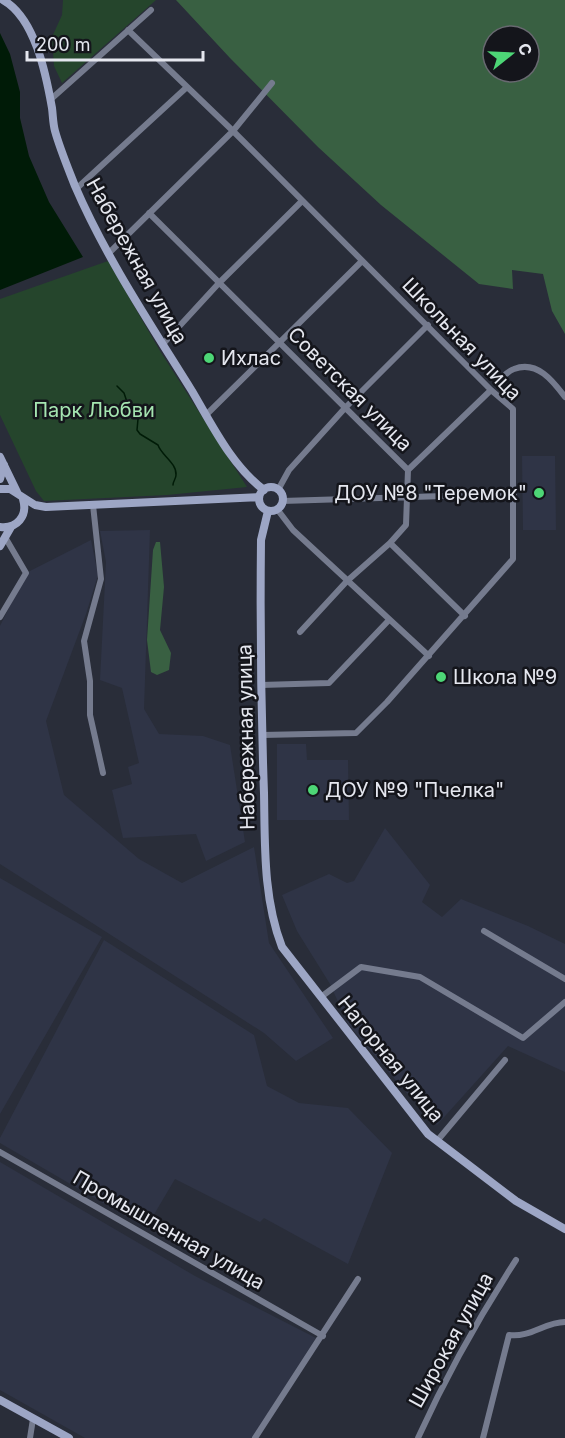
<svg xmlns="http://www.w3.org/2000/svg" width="565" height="1438" font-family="Inter,sans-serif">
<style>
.built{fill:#2f3446}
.green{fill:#25452c}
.forest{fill:#396042;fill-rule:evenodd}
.water{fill:#001b07}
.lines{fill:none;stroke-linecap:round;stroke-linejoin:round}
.stream{stroke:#001b07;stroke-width:1.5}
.street{stroke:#757b8e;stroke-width:6}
.secondary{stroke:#9da6c5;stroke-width:8}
.poi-dot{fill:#4dd676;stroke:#14151b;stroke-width:2}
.labels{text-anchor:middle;stroke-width:5;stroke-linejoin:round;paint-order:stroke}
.street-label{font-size:20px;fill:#e5e7ef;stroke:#14151b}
.poi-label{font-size:20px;fill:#e5e7ef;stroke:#14151b;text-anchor:start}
.park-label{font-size:20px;fill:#a5e5b1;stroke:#14151b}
</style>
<rect width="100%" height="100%" fill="#292d39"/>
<path class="built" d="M522 456H555L556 530H523Z
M150 530 144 709 159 734 203 736 230 745 245 842 206 861 196 834 123 838 112 790 132 784 128 767 139 763 122 688 100 680 106 562 100 531Z
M91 540 98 575 86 614 46 721 64 795 139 859 182 883 254 847 269 943 333 1038 296 1061 264 1033 0 864V626L26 573Z
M277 744H306L307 760H348L349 820H277Z
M385 828 430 885 422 902 442 917 461 899 528 926 565 944V1072L508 1046 437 1125 411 1098 348 1024 330 984 297 931 282 895 329 874 347 883 354 881Z
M0 878 102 937 0 1114Z
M104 940 254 1035 267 1086 299 1103 348 1108 392 1153 348 1264 264 1218 260 1222 175 1179 146 1228 0 1143V1138Z
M0 1162 195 1276 316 1338 252 1438H85L0 1390Z"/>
<path class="green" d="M63 0H156L62 83 54 66 52 37 62 15Z
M108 261 160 351 247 487 167 495 44 501 36 491 0 415V299Z"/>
<path class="forest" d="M176 0H565V334L552 311 543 274 512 270 513 289 479 284 381 205 318 147 230 58ZM493 36H529V72H493Z
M156 542H160L164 587 160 630 171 653 169 670 157 675 151 672 147 640 153 550Z"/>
<path class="water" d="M0 33 10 54 20 92V118L29 156 49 202 83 257 0 290Z"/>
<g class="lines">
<path class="stream" d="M117 386 124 393 127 402 135 410 138 419 137 430 140 434 158 445C161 455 177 463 176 475 176 479 173 481 173 485"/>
<path class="street" d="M128 30 233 131 491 390 513 409V559L387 702 356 733 262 735
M50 100 151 10
M76 189 187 87
M149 213 408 470 406 525 390 543 347 581 300 632
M109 253 233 131 272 83
M163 344 219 283 302 201
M498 381C503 377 508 371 514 369 537 360 553 381 565 397
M206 415 362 261
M408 470 491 390
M278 490 289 470 345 408 428 325
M282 501 514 494
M93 505 101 579 84 641 90 681V715L103 773
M277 509 293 530 429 656
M390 543 465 616
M0 617 26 573 5 537
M261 685 329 683 389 620
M484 931 565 979
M321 997 361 967 420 977 523 1038 565 1002
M437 1141 505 1060
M0 1152 323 1336
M30 1438 33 1419
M255 1438 358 1279
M418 1438C446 1376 479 1317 516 1260
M483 1438 509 1335C530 1338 545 1322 565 1322"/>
<path class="secondary" d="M3 0C35 18 46 74 52 108 53 116 53 124 55 131 60 149 68 168 75 186 106 258 151 325 192 391 212 425 232 466 264 490
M0 457 17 492
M0 479 4 465
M259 499a12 12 0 1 1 24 0a12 12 0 1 1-24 0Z
M0 489H10L35 505 46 507 259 497
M268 511 261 540C260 624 261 708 264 793 265 844 263 898 282 947L428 1134 516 1201 565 1229
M0 527C17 529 28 516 23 499
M0 546 11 527
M0 1400 69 1438"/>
</g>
<g class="poi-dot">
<circle cx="209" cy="358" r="6"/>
<circle cx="539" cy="493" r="6"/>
<circle cx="441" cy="677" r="6"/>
<circle cx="313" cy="790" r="6"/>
</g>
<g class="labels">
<g class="street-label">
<text transform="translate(137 261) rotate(61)" y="7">Набережная улица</text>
<text transform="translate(462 339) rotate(46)" y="7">Школьная улица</text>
<text transform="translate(350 389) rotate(45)" y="7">Советская улица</text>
<text transform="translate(246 737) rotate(-91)" y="7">Набережная улица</text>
<text transform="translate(391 1059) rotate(51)" y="7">Нагорная улица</text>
<text transform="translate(169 1230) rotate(30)" y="7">Промышленная улица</text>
<text transform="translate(451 1340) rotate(-61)" y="7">Широкая улица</text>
</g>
<g class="poi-label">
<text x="221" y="365">Ихлас</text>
<text x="527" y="500" text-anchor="end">ДОУ №8 "Теремок"</text>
<text x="453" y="684">Школа №9</text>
<text x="325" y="797">ДОУ №9 "Пчелка"</text>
</g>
<g class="park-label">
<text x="94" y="417">Парк Любви</text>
</g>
</g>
<g transform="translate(511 54) rotate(72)"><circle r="28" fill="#14151b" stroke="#686970" stroke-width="1.5"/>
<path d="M0-4.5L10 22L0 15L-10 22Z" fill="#4dd676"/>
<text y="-9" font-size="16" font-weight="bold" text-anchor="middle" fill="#e5e7ef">С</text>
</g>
<path d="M27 51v9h176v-9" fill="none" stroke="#e5e7ef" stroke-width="3"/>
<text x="36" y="51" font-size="18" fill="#e5e7ef" stroke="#14151b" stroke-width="4.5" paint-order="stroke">200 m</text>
</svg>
